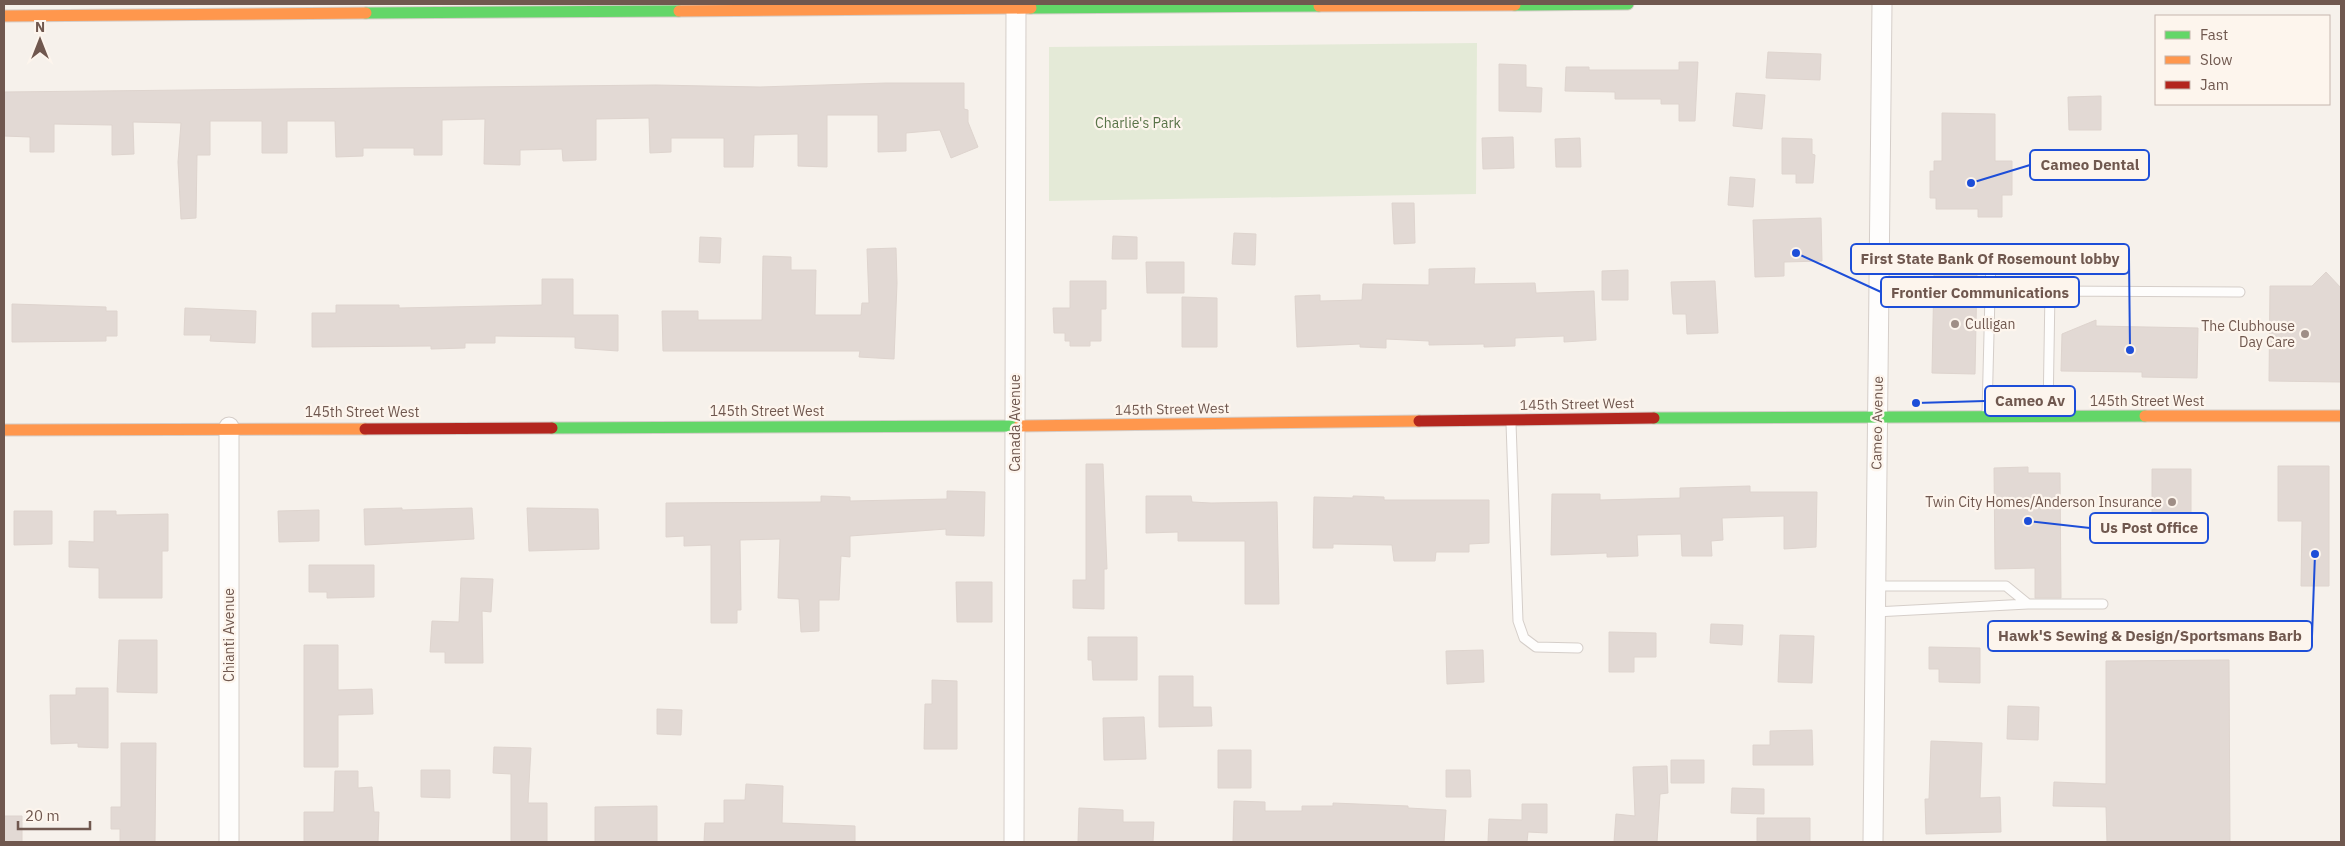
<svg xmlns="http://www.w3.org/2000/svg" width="2345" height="846" font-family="'IBM Plex Sans',sans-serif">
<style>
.green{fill:#e4ead7}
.building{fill:#e2d9d4;stroke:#ded4ce}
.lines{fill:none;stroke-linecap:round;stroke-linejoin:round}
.lane-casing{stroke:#d5cec9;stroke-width:11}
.street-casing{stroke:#d5cec9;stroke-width:21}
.fast-casing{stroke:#d4cdc8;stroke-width:13}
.slow-casing{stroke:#d4cdc8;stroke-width:13}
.jam-casing{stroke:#d4cdc8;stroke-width:13}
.lane{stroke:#fefdfc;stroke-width:9}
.street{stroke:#fefdfc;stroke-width:19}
.fast{stroke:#63d668;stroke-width:11}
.slow{stroke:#ff974d;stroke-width:11}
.jam{stroke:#b3261e;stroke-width:11}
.poi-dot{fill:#9f8e86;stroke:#fdf5ed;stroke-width:2}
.labels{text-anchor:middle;stroke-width:4.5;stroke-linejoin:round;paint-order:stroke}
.park-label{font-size:14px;fill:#597448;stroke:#fdf5ed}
.poi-label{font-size:14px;fill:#70584f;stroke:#fdf5ed;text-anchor:end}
.street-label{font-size:14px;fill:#70584f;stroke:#fdf5ed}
.leader{fill:none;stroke:#1d4ed8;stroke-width:2}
.callout-dot{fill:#1d4ed8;stroke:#fdf5ed;stroke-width:2}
.callout{fill:#fdf5ed;stroke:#1d4ed8;stroke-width:2}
.callout-label{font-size:15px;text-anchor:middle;font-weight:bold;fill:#70584f}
</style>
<rect width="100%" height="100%" fill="#f6f1eb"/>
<path class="green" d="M1477 43 1476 194 1049 201V47Z"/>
<path class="building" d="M1768 52 1821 54 1820 80 1766 78Z
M1679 62H1698L1695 121H1679V104H1661V99H1615V92L1565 91 1566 67H1589V70H1679Z
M1499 64 1526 65V87L1542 88 1541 112 1499 111Z
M886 83H964V109L968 110V122L978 147 951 158 940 130 906 133V151L878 152V115H827V167L798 166V134L754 135 753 167H724V138H671V152L650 153 649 118 596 119V160L563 161 562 149 520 150V165L484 164 485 119 442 120V155H414V148H363V156L336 157 335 121H287V153H262V121H210V155H197L196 218 181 219 178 162 181 123 133 122 134 154 112 155V125L54 124V152H30V137L4 136V92L655 85 760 87Z
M1736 93 1765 95 1762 129 1733 126Z
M2101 96V130H2069L2068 97Z
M1942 113 1995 114V161H2012V195H2002V217H1978V209H1936V198H1930V171H1934V161H1942Z
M1513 137 1514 168 1483 169 1482 138Z
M1580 138 1581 167H1556L1555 139Z
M1782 138 1812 139V154L1815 155 1813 183H1796V174H1782Z
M1730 177 1755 179 1753 207 1728 205Z
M1392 203H1414L1415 243 1394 244Z
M1821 218 1822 261 1784 262V276L1755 277 1753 220Z
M1234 233 1256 234 1255 265 1232 264Z
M1113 236 1137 237V259H1112Z
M700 237 721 238 720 263 699 262Z
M896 248 897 283 894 359 859 357 860 351H663L662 311H698V320H762L763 256 791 257V270H816L815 315H861L862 303H869L867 249Z
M1146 262H1184V293H1147Z
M1475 268 1474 284 1535 283 1536 293 1594 291 1596 340 1564 342V336L1515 338V346L1484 347V344L1429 345V341L1386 339V348L1360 347V344L1297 347 1295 296 1320 295V301L1362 300 1363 284 1429 285V269Z
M1628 270V300H1602V271Z
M2326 272 2341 288V382L2269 381 2270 286H2312Z
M1934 274H1977L1975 374 1932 373Z
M542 279H573V315H618V351L575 348V337L495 336V343H465V348L431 349V346L312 347V313H336V305H399V308L542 305Z
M1070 281H1106V309H1101V341H1090V346H1070V341H1065V333H1054L1053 308H1070Z
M1715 281 1718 333 1687 334 1686 314H1673L1671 282Z
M1182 297 1217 298V347H1182Z
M12 304 106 307V311H117V336H106V341L12 342Z
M185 308 256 311 255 343 210 341 211 335H184Z
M2096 320V326L2198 328 2197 378 2142 377V372L2061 371 2062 334Z
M1086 464H1103L1107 569H1104V609L1073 608V580H1086Z
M2278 466H2329V586H2301L2302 521H2278Z
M2028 467V473H2060L2061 598H2035V568L1995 569 1994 468Z
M2152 469H2191V539L2152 536Z
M1750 486V492H1817L1816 547 1784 549V516L1722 518 1723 540 1711 541 1712 556H1682L1681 534 1637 535 1638 556 1607 557V553L1551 555 1552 494H1600V500L1680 498V488Z
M947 491 985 492 984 536 946 535V529L850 536V557L841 556 839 600H819V631L801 632 799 599 778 598 780 539 740 540 741 610H737V623H711V545L684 546V536L666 537V503L821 502V496L850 497V501L947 499Z
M1146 496H1191L1192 502 1211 503 1277 502 1279 604H1245V541H1178V532L1146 533Z
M1353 496 1384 497V500H1489V543L1469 544V552H1436L1435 561H1394L1392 545 1333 544V548H1313L1314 497 1353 498Z
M402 508V510L472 508 474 539 365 545 364 509Z
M527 508 598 509 599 549 529 551Z
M319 510V541L279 542 278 511Z
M14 511H52V544L14 545Z
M94 511H116V515L168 514V551H162V598H99V568L69 567V541L94 542Z
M309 565H374V597L327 598V592H309Z
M461 578 493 579 491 612 482 611 483 663H445V652H430L432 621 459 622Z
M956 582H992V622H957Z
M1711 624 1743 625 1742 645 1710 643Z
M1609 632 1656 633V657H1634V672H1609Z
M1780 635 1814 636 1812 683 1778 682Z
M1088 637H1137V680H1093L1092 660H1088Z
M119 640H157V693L117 692Z
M304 645H338V690L372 689 373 714 338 715V767H304Z
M1929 647 1980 648V683L1939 682V669H1929Z
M1483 650 1484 682 1447 684 1446 651Z
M2229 660 2230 842H2107L2106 807 2053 806 2054 782 2106 784V661Z
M1159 676H1193V707H1211L1212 726 1159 727Z
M932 680 957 681V749H924L925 704H932Z
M76 688H108V748L78 747V743L51 744 50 695H76Z
M2008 706 2039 707 2038 740 2007 739Z
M657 709 682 710 681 735 657 734Z
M1144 717 1146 759 1104 760 1103 718Z
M1812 730 1813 765H1753V745H1770V731Z
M1931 741 1982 743 1980 798 2000 797 2001 832 1926 834 1925 799H1929Z
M121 743H156L155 842H120V829H111V807H121Z
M494 747 531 748 528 803H547V842H511V774L493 773Z
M1218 750H1251V788H1218Z
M1671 760H1704V783H1671Z
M1667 766 1668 793 1660 794 1657 842H1614L1616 814 1635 816 1633 767Z
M421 770H450V798L421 797Z
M1446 770H1470L1471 797H1446Z
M335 771H358V788L372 787 374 812H379L378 842H304V812H334Z
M746 784 783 786 782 823 855 826V842H704L705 823H724V800H745Z
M1732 788 1764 789V814L1731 813Z
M1234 801 1265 802V811H1302V806H1333V803L1408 806V808L1446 810 1444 842H1233Z
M1522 804H1547V833L1528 832 1527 842H1488L1489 819 1522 820Z
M657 806V842H595V807Z
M1079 808 1123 810V822H1154L1153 842H1078Z
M4 816H22V842H4Z
M1757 818H1810V842H1757Z"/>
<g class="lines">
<g class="lane-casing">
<path id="lane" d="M1987 413 1991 255
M2048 413 2050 291 2240 292
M1511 423 1518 621 1524 638 1536 647 1578 648
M1876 586H2006L2028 604
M1875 612 2028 604H2103"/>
</g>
<g class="street-casing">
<path id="street" d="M229 427V842
M1014 842 1016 4
M1873 842 1882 4"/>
</g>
<g class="fast-casing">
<path id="fast" d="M1515 5 1628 4
M1031 8 1319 6
M366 13 679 11
M1654 418 2145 416
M552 428 1019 426"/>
</g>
<g class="slow-casing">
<path id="slow" d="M1319 6 1515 5
M679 11 1031 8
M4 16 366 13
M2145 416H2341
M1019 426 1419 421
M4 430 365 429"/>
</g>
<g class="jam-casing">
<path id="jam" d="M1419 421 1654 418
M365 429 552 428"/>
</g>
<use href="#lane" class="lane"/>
<use href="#street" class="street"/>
<use href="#fast" class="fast"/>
<use href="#slow" class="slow"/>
<use href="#jam" class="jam"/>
</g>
<g class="poi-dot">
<circle cx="1955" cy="324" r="5"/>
<circle cx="2305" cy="334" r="5"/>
<circle cx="2172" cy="502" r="5"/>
</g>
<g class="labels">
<g class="park-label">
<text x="1138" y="128">Charlie's Park</text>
</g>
<g class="poi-label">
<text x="1965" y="329" text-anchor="start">Culligan</text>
<text x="2295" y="331">The Clubhouse<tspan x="2295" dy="16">Day Care</tspan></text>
<text x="2162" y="507">Twin City Homes/Anderson Insurance</text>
</g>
<g class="street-label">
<text x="2147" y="406">145th Street West</text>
<text transform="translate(1577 404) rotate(-1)" y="5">145th Street West</text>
<text transform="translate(1172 409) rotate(-1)" y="5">145th Street West</text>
<text x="767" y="416">145th Street West</text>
<text x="362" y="417">145th Street West</text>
<text transform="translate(1015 423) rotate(-90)" y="5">Canada Avenue</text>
<text transform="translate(1877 423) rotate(-89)" y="5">Cameo Avenue</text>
<text transform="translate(229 635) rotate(-90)" y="5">Chianti Avenue</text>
</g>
</g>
<path class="leader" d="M1971 183L2030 165M2130 350L2129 259M1796 253L1881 292M1916 403L1985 401M2028 521L2090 528M2315 554L2312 636"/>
<g class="callout-dot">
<circle cx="1971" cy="183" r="5"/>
<circle cx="2130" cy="350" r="5"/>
<circle cx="1796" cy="253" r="5"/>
<circle cx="1916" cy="403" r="5"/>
<circle cx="2028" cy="521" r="5"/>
<circle cx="2315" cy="554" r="5"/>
</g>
<g class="callout">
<rect x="2030" y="150" width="119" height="30" rx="5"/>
<rect x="1851" y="244" width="278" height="30" rx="5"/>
<rect x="1881" y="277" width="198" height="30" rx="5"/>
<rect x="1985" y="386" width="90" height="30" rx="5"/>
<rect x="2090" y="513" width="118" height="30" rx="5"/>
<rect x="1988" y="621" width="324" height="30" rx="5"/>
</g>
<g class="callout-label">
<text x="2090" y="170">Cameo Dental</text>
<text x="1990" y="264">First State Bank Of Rosemount lobby</text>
<text x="1980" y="298">Frontier Communications</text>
<text x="2030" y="406">Cameo Av</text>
<text x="2149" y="533">Us Post Office</text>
<text x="2150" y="641">Hawk'S Sewing &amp; Design/Sportsmans Barb</text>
</g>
<rect width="2345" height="846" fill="none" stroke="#70584f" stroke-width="10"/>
<rect x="2155" y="15" width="175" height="90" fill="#fdf5ed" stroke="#c5b6ae"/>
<rect x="2165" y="31" width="25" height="8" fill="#63d668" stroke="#c5b6ae"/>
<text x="2200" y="40" font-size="15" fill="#70584f">Fast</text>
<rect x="2165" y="56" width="25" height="8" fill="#ff974d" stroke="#c5b6ae"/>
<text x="2200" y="65" font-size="15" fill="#70584f">Slow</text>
<rect x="2165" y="81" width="25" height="8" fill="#b3261e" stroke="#c5b6ae"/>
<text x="2200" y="90" font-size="15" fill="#70584f">Jam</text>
<g transform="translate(40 40)" stroke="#fdf5ed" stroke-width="4" paint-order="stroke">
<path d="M0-4L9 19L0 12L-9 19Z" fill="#70584f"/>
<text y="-8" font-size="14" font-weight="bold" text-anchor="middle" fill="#70584f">N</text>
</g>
<path d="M18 821v8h72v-8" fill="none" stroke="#70584f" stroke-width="2.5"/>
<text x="25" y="821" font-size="15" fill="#70584f" stroke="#fdf5ed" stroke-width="4" paint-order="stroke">20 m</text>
</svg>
